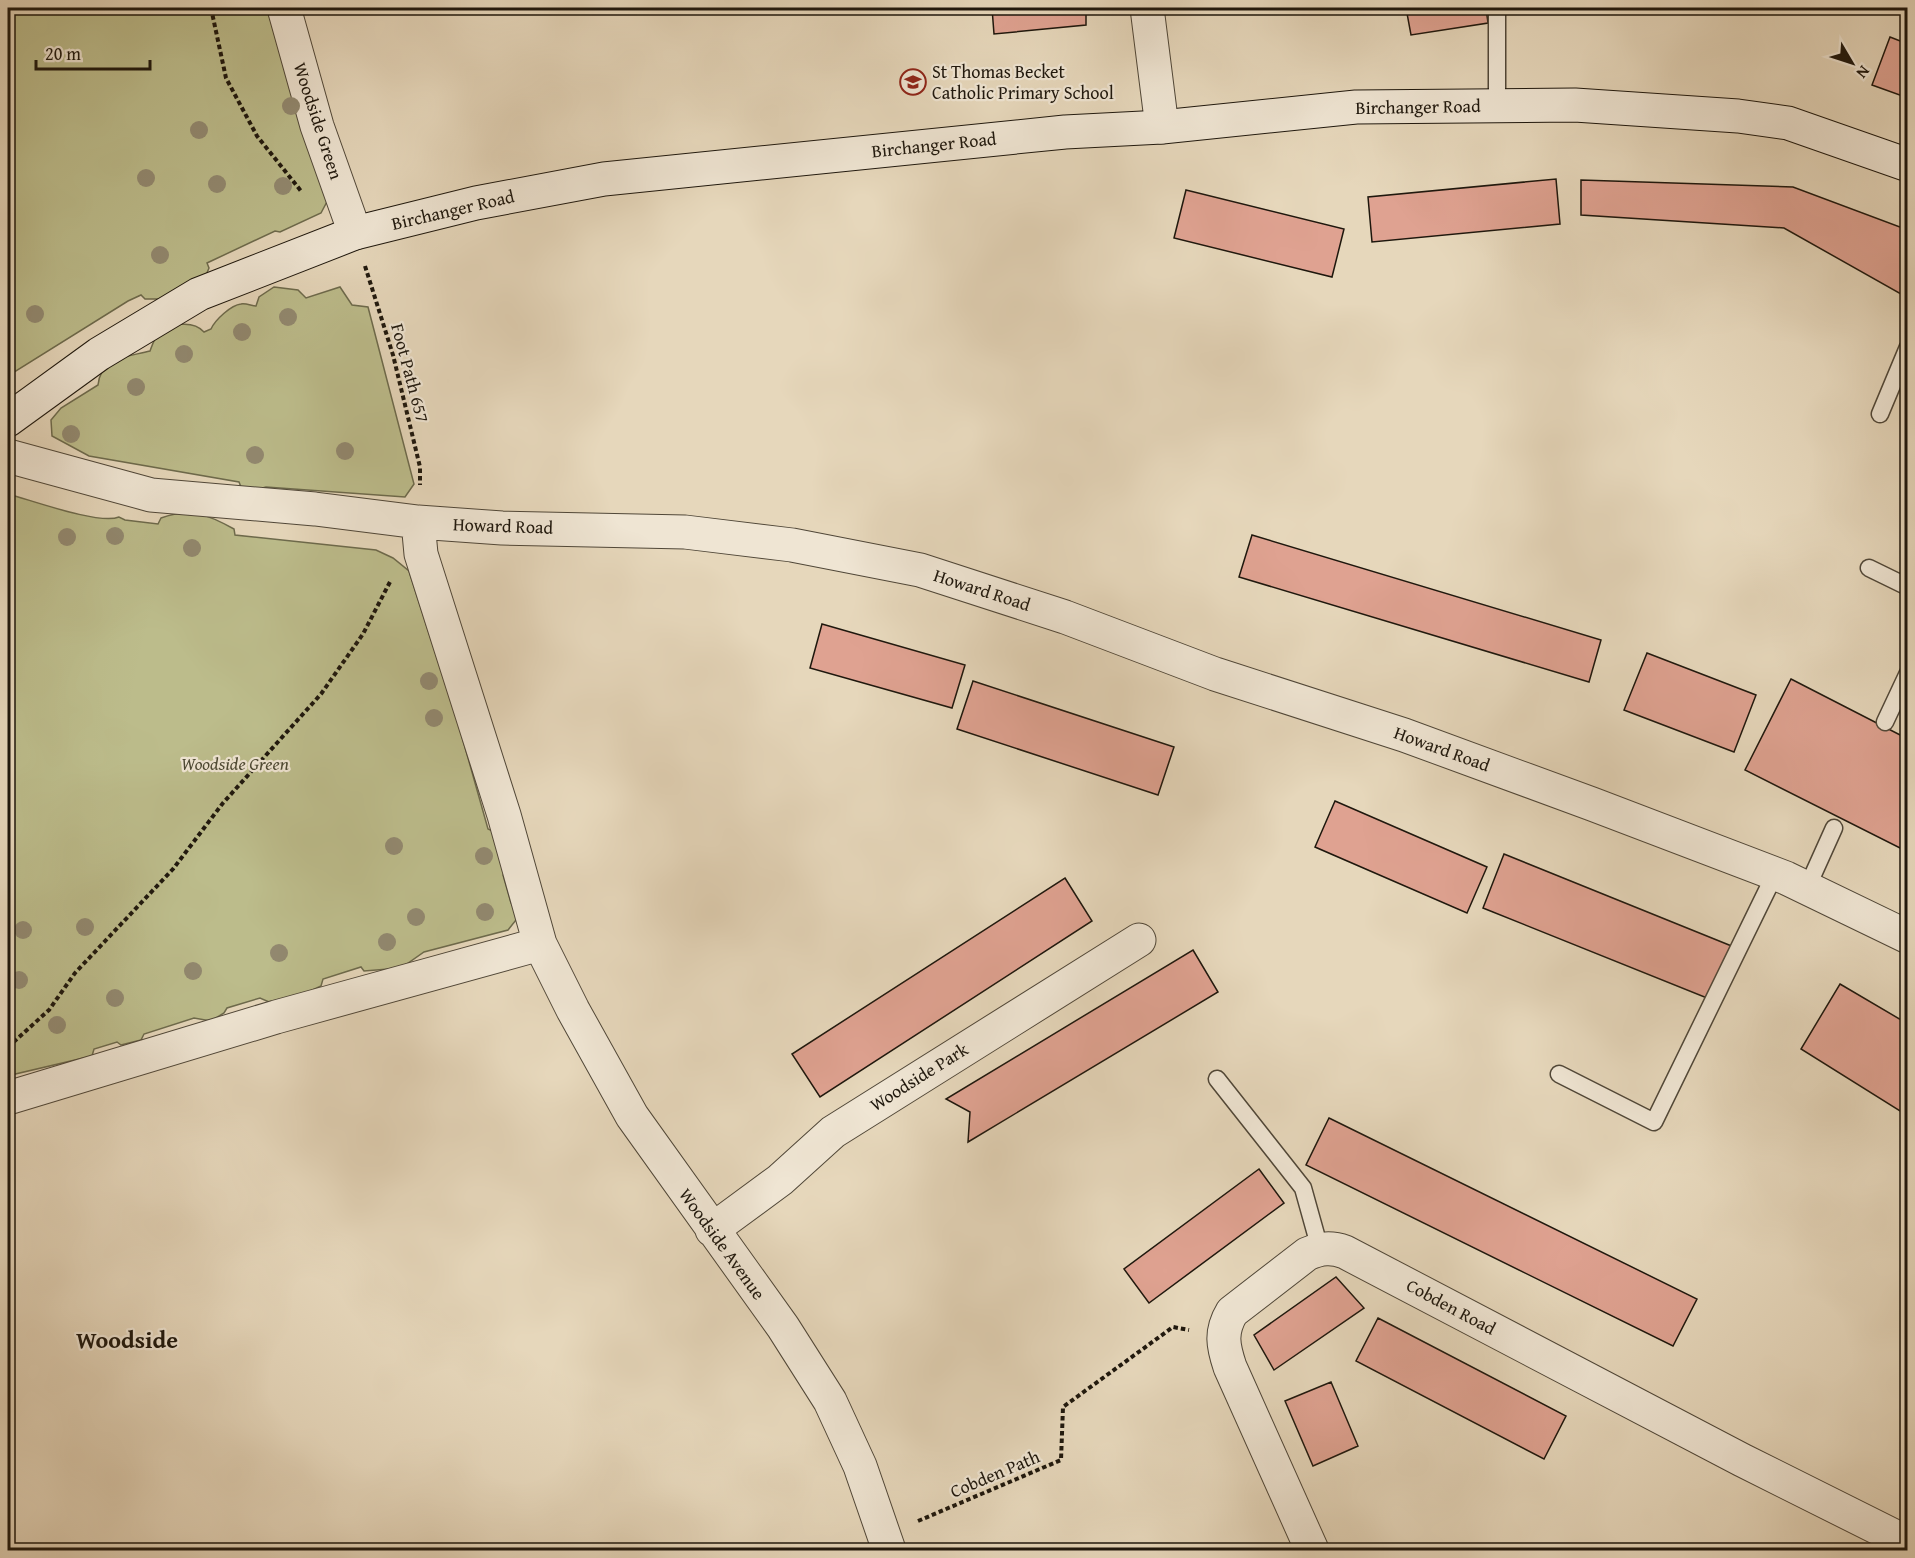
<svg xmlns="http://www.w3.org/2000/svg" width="1915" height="1558" font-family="'Gentium Book Plus',serif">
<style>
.green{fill:#bcbc8b;stroke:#6d6a4c;stroke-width:1.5}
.building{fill:#dfa291;stroke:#1e170d;stroke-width:1.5}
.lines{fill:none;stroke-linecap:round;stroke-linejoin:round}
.lane-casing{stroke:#504738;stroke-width:19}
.street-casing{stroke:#504738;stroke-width:35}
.secondary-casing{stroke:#1e170d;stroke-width:35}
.path{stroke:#1e170d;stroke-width:4;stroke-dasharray:4.5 3;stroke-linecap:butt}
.lane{stroke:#efe5d3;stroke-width:16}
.street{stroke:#efe5d3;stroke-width:33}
.secondary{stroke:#efe5d3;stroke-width:33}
.tree{fill:#928970}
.labels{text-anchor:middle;stroke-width:4.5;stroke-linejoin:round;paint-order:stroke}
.poi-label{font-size:18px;fill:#1e170d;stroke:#efe5d3;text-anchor:start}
.street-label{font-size:18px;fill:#1e170d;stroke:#efe5d3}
.park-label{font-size:18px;font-style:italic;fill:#4d4933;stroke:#efe5d3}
.district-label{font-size:24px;font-weight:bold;fill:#1e170d;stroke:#efe5d3}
</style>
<rect width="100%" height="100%" fill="#e6d7bb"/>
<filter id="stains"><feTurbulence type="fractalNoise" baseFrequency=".00333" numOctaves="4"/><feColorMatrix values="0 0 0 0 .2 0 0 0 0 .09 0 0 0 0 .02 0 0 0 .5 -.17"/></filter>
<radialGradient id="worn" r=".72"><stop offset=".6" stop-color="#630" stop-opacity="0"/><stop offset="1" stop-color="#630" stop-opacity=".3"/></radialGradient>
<path class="green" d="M8 8H267L290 88 330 196 321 213 280 232 275 231 207 263 209 268 204 280 159 299H145L141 295 128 301 8 376Z
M274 287 298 290 306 298 340 287 352 305 368 307 414 484 405 497 266 487 255 490 241 487 239 482 89 456 52 436 51 420 61 408 98 385C101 356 128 357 150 351 152 346 154 338 159 334 170 323 193 320 204 332L211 329C215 320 231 305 241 304 246 303 252 306 256 306L259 297Z
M8 494C31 500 99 525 119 517L125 520 158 524 161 518C190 507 209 515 234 529L235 535 376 550 393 558 409 571 459 726 488 829 497 833 509 870 503 875 511 903 518 909 516 920 508 930 424 952 401 968 364 971 361 967 323 979 321 986 304 994 269 1002 260 998 227 1008 224 1013 211 1021 194 1018 144 1034 141 1040 121 1045 117 1042 94 1049 92 1056 11 1075 8 1048Z"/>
<path class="building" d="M992 8H1086V25L994 34Z
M1406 8H1486L1488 23 1411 35Z
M1526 8H1569L1527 11Z
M1890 37 1908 44V98L1872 85Z
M1556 179 1560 224 1372 242 1368 197Z
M1581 180 1793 187 1908 230V298L1784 228 1581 215Z
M1186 190 1344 229 1332 277 1174 238Z
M1252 535 1601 640 1589 682 1239 577Z
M822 624 965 665 952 708 810 668Z
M1647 653 1756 695 1734 752 1624 710Z
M1791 679 1908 739V852L1745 770Z
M973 681 1174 747 1158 795 957 729Z
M1335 801 1487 867 1467 913 1315 847Z
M1504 854 1734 947 1712 1000 1483 908Z
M1065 878 1092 921 820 1097 792 1054Z
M1193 950 1218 992 968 1142 970 1112 946 1099Z
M1840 984 1908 1024V1116L1801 1049Z
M1329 1118 1697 1299 1673 1346 1306 1165Z
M1259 1169 1284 1203 1149 1303 1124 1269Z
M1336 1277 1364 1308 1274 1370 1254 1335Z
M1378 1318 1566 1416 1544 1459 1356 1361Z
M1331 1382 1358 1446 1313 1466 1285 1401Z"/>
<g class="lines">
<g class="lane-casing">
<path id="lane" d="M1497 8V106
M1880 414 1908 347
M1869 568 1908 587
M1885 722 1908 673
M1807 888 1834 828
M1559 1074 1654 1122 1775 874
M1217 1079 1303 1188 1320 1249"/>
</g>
<g class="street-casing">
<path id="street" d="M284 8 317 126 355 233
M1147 8 1162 127
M8 456 151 495 315 509 418 522 502 528 685 532 792 545 920 570 1065 617 1215 674 1404 735 1592 804 1786 878 1908 937
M418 522 421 554 504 815 540 944 573 1010 632 1116 783 1327 830 1401 860 1466 889 1550
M8 1098 276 1017 540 944
M712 1230 780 1180 833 1132 1139 940
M1312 1550 1230 1367C1223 1346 1220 1332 1232 1312L1307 1254C1321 1248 1331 1247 1345 1252L1742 1460 1908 1543"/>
</g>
<g class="secondary-casing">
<path id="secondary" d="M8 420 99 354 199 294 355 233 476 203 604 179 1065 132 1162 127 1356 107 1575 105 1738 116 1788 123 1908 165"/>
</g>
<path class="path" d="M211 8 226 78 257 136 301 191
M365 266 393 355 420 467V485
M8 1047 49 1010 75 973 173 869 223 803 321 694 363 634 391 580
M918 1521 1061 1460 1063 1407 1173 1327 1189 1330"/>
<use href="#lane" class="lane"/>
<use href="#street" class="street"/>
<use href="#secondary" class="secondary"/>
</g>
<g class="tree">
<circle cx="291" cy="106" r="9"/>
<circle cx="199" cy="130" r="9"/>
<circle cx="146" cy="178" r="9"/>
<circle cx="217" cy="184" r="9"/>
<circle cx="283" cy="186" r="9"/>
<circle cx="160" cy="255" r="9"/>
<circle cx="35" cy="314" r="9"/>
<circle cx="288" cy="317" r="9"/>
<circle cx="242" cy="332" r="9"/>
<circle cx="184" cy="354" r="9"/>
<circle cx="136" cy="387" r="9"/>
<circle cx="71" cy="434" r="9"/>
<circle cx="345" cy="451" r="9"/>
<circle cx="255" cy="455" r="9"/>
<circle cx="115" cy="536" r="9"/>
<circle cx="67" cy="537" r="9"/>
<circle cx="192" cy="548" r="9"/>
<circle cx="429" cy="681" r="9"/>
<circle cx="434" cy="718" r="9"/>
<circle cx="394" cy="846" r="9"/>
<circle cx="484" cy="856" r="9"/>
<circle cx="485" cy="912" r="9"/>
<circle cx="416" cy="917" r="9"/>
<circle cx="85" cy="927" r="9"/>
<circle cx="23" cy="930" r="9"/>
<circle cx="387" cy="942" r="9"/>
<circle cx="279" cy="953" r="9"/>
<circle cx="193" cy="971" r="9"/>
<circle cx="19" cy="980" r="9"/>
<circle cx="115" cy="998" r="9"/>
<circle cx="57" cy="1025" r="9"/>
</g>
<defs>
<g id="school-ring" transform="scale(1.35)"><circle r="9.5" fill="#efe5d3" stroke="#8f2418" stroke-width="1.5"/><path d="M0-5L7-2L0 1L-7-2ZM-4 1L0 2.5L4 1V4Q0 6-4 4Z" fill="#8f2418"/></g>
</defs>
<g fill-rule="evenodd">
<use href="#school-ring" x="913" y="82"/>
</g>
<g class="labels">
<g class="poi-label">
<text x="932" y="78">St Thomas Becket<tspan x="932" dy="21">Catholic Primary School</tspan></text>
</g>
<g class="street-label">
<text transform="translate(1418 107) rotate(-1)" y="6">Birchanger Road</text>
<text transform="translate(318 121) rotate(72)" y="6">Woodside Green</text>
<text transform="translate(934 145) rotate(-6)" y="6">Birchanger Road</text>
<text transform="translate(453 210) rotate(-13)" y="6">Birchanger Road</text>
<text transform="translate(410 373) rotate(75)" y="6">Foot Path 657</text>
<text transform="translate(503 526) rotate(2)" y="6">Howard Road</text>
<text transform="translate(982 590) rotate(18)" y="6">Howard Road</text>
<text transform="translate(1442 749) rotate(20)" y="6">Howard Road</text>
<text transform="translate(919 1077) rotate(-32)" y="6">Woodside Park</text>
<text transform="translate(722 1244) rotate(54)" y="6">Woodside Avenue</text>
<text transform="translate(1451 1307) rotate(28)" y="6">Cobden Road</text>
<text transform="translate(995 1474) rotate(-23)" y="6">Cobden Path</text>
</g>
<g class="park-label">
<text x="235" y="770">Woodside Green</text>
</g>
<g class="district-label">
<text x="127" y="1348">Woodside</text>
</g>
</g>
<rect width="1915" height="1558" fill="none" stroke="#e6d7bb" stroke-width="30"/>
<rect x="9" y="9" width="1897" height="1540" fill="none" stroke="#1e170d" stroke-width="3"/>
<rect x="15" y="15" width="1885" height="1528" fill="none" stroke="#1e170d" stroke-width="1.5"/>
<g transform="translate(1852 63) rotate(129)" stroke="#efe5d3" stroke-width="4.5" paint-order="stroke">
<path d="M0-4.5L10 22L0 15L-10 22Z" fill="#1e170d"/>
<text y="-9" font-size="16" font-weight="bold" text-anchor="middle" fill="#1e170d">N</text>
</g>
<path d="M36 60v9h114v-9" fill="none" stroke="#1e170d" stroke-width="3"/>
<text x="45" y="60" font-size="18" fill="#1e170d" stroke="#efe5d3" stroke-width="4.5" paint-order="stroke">20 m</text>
<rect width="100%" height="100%" filter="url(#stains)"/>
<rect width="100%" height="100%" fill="url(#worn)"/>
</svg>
